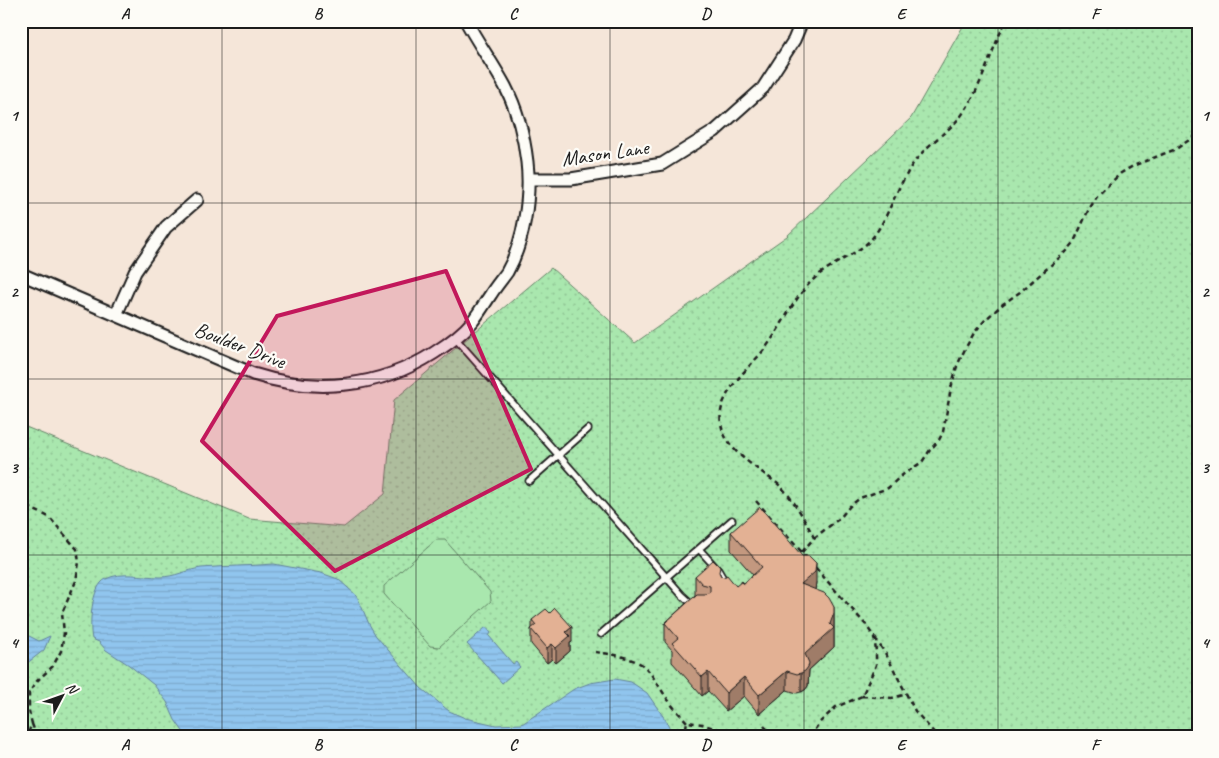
<svg xmlns="http://www.w3.org/2000/svg" width="1219" height="758" font-family="Caveat,sans-serif">
<style>
.green{fill:url(#green-dots);stroke:#628265}
.pitch{fill:#a9e7ae;stroke:#628265}
.water{fill:url(#water-rules);stroke:#62819a}
.lines{fill:none;stroke-linecap:round;stroke-linejoin:round}
.service-casing{stroke:#1c1c1c;stroke-width:9}
.minor-casing{stroke:#1c1c1c;stroke-width:15}
.path{stroke:#1c1c1c;stroke-width:2.5;stroke-dasharray:5 4;stroke-linecap:butt}
.service{stroke:#fdfcf7;stroke-width:5.5}
.minor{stroke:#fdfcf7;stroke-width:11}
.wall{fill:#c3987f;stroke:#1c1c1c}
.shaded-wall{fill:#9f7c68;stroke:#1c1c1c}
.building{fill:#e3b194;stroke:#1c1c1c}
.marked{fill:#c2185b;fill-opacity:0.2;stroke:#c2185b;stroke-width:4;stroke-linejoin:round}
.grid{fill:none;stroke:#1c1c1c;stroke-width:1;stroke-opacity:0.55}
.labels{text-anchor:middle;stroke-width:4.5;stroke-linejoin:round;paint-order:stroke}
.street-label{font-size:21px;fill:#1c1c1c;stroke:#fdfcf7}
.neatline{fill:none;stroke:#1c1c1c;stroke-width:2}
.grid-label{font-size:16px;text-anchor:middle;font-weight:bold;fill:#1c1c1c}
</style>
<defs>
<pattern id="green-dots" width="8" height="8" patternUnits="userSpaceOnUse" patternTransform="scale(1.25)"><rect width="8" height="8" fill="#a9e7ae"/><path d="M2 2h.1M6 6h.1" fill="none" stroke="#91c695" stroke-width="1.8" stroke-linecap="round"/></pattern>
<pattern id="water-rules" width="6" height="5" patternUnits="userSpaceOnUse" patternTransform="scale(1.25)"><rect width="6" height="5" fill="#90c5ee"/><path d="M0 2.5h6" fill="none" stroke="#7ca9cc"/></pattern>
</defs>
<rect width="100%" height="100%" fill="#f5e6d9"/>
<filter id="ink" filterUnits="userSpaceOnUse"><feTurbulence type="fractalNoise" baseFrequency=".02" numOctaves="2"/><feDisplacementMap in="SourceGraphic" scale="10" xChannelSelector="R" yChannelSelector="G"/><feConvolveMatrix kernelMatrix="1 2 1 2 8 2 1 2 1" color-interpolation-filters="sRGB"/></filter>
<g filter="url(#ink)">
<path class="green" d="M966 21H1198V737H21V425L249 519 344 527 385 494 394 400 551 268 635 343 787 236 911 118Z"/>
<path class="pitch" d="M436 540H445L490 592 491 601 439 647 430 646 384 594V586Z"/>
<path class="water" d="M274 564 321 573 338 579 357 596 369 624 376 636 421 688 449 711 465 718 496 725 522 724 574 689 590 683 615 679 631 682 647 693 667 722 673 737H187L175 720 167 702 154 685 129 665 106 650 99 642 92 639C89 625 91 586 106 579 121 571 144 577 160 577 174 577 187 570 201 568 225 566 250 566 274 564Z
M486 627 491 633 489 636 513 664 516 662 520 667 502 683 467 644Z
M21 632 39 641 50 636 44 650 21 668Z"/>
<g class="lines">
<g class="service-casing">
<path id="service" d="M455 338 682 595 693 605
M529 481 588 429
M699 549 718 570 725 582
M601 634 732 520"/>
</g>
<g class="minor-casing">
<path id="minor" d="M528 179H571L662 164 715 131 763 88 794 40 802 21
M21 274 253 374C315 394 379 388 434 353 448 344 462 334 472 322 479 313 485 303 491 294 496 286 502 279 507 272 524 242 531 196 527 162 524 136 517 109 505 86 493 64 478 43 466 21
M116 315 135 272 166 227 197 200"/>
</g>
<path class="path" d="M21 500 32 509 49 517 77 549 79 562 76 581 62 613 64 633 61 651 53 666 37 681 29 693V711L32 724 26 737
M756 501 807 558
M814 538C807 523 794 500 782 488 778 483 772 480 767 476 750 463 728 450 722 428 713 398 746 371 763 351 782 328 792 299 815 278 831 263 861 253 873 237 888 218 894 194 907 174 910 167 915 161 920 155 932 141 949 131 961 116 982 88 990 52 1006 21
M802 552 814 538 840 518 850 506 860 498 888 488 901 476 922 462 930 450 939 440 943 432 951 388 957 366 965 349 974 333 985 320 1003 304 1020 292 1066 252 1073 244 1088 211 1098 195 1121 173 1133 166 1176 149 1198 134
M875 638 887 656 915 711 938 737
M595 652C611 654 627 656 641 664 651 670 661 691 669 701 674 709 681 715 687 722
M862 696 892 698 907 694
M32 724 37 737
M764 726 774 737
M684 737 687 722 702 724 739 737
M810 737 819 723 836 707 862 696 876 665V651L874 637 866 625 814 566"/>
<use href="#service" class="service"/>
<use href="#minor" class="minor"/>
</g>
<path class="wall" d="M731 532 816 582 815 590 834 607V647L809 670 808 686 805 690 801 692 797 693 787 690 759 714 744 696 726 711 708 691 702 696 672 662V650L665 642V623L695 595V576L720 573 721 576 736 586 743 584 753 575 731 550Z
M550 613 572 642 570 643V651L556 663 552 659 547 663 531 644V629L532 628V620Z"/>
<path class="shaded-wall" d="M816 563V582L815 591 801 584Z
M834 613V647L809 670 808 686 805 690 801 692V673L805 654Z
M572 627V642L570 643V651L556 663V648L566 632Z
M552 644V659L547 663V648Z
M787 671V690L759 714V695Z
M708 672V691L702 696V677Z
M744 677V696L726 711V693Z"/>
<path class="building" d="M760 507 802 556H809L816 563 815 572 801 584 824 593 829 598 834 607V613L830 624 834 628 805 654 809 663 808 667 805 671 801 673 797 674 787 671 759 695 744 677 726 693 708 672 702 677 672 643 678 638 665 623 697 594H706L710 592V586L702 584 695 576 713 560 720 567 719 572 721 576 724 577 727 575 736 586 742 581 743 584 762 567 731 532Z
M555 608 572 627 566 632 570 636 556 648 552 644 547 648 531 629 536 625 532 620 546 609 550 613Z"/>
</g>
<path class="marked" d="M446 271 531 469 335 571 202 441 277 316Z"/>
<path class="grid" d="M222 21V737M416 21V737M610 21V737M804 21V737M998 21V737M21 203H1198M21 379H1198M21 555H1198"/>
<g class="labels">
<g class="street-label">
<text transform="translate(605 153) rotate(-8)" y="7">Mason Lane</text>
<text transform="translate(240 345) rotate(21)" y="7">Boulder Drive</text>
</g>
</g>
<rect width="1219" height="758" fill="none" stroke="#fdfcf7" stroke-width="55"/>
<g transform="translate(62 696) rotate(49)" stroke="#fdfcf7" stroke-width="4" paint-order="stroke">
<path d="M0-4L9 19L0 12L-9 19Z" fill="#1c1c1c"/>
<text y="-8" font-size="14" font-weight="bold" text-anchor="middle" fill="#1c1c1c">N</text>
</g>
<rect x="28" y="28" width="1164" height="702" class="neatline"/>
<g class="grid-label">
<text x="125" y="19">A</text>
<text x="318" y="19">B</text>
<text x="513" y="19">C</text>
<text x="706" y="19">D</text>
<text x="901" y="19">E</text>
<text x="1095" y="19">F</text>
<text x="14" y="121">1</text>
<text x="1205" y="121">1</text>
<text x="14" y="297">2</text>
<text x="1205" y="297">2</text>
<text x="14" y="473">3</text>
<text x="1205" y="473">3</text>
<text x="14" y="648">4</text>
<text x="1205" y="648">4</text>
<text x="125" y="750">A</text>
<text x="318" y="750">B</text>
<text x="513" y="750">C</text>
<text x="706" y="750">D</text>
<text x="901" y="750">E</text>
<text x="1095" y="750">F</text>
</g>
</svg>
